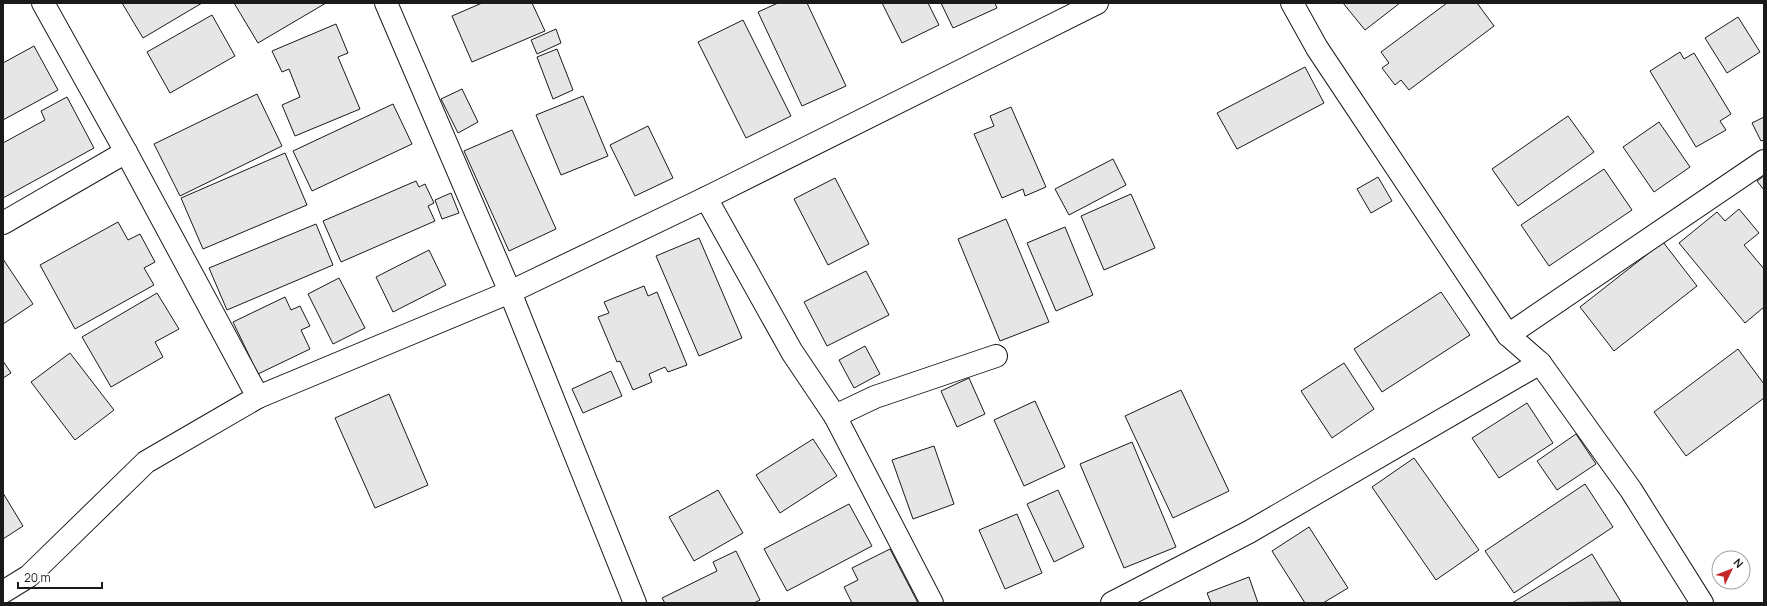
<svg xmlns="http://www.w3.org/2000/svg" width="1767" height="606" font-family="Manrope,sans-serif">
	<style>
		.building { fill: #e6e6e6; stroke: #1a1a1a }
		.lines { fill: none; stroke-linecap: round; stroke-linejoin: round }
		.minor-casing { stroke: #1a1a1a; stroke-width: 24 }
		.minor { stroke: #fff; stroke-width: 22 }
	</style>
	<rect width="100%" height="100%" fill="#fff"/>
	<g class="building">
		<path d="M122,3H202L143,38Z"/>
		<path d="M234,3H326L258,43Z"/>
		<path d="M482,3H532L545,31L472,62L452,16Z"/>
		<path d="M778,3H807L846,86L802,106L758,12Z"/>
		<path d="M882,3H928L939,25L902,43Z"/>
		<path d="M941,3H995L997,8L953,28Z"/>
		<path d="M1343,3H1400L1365,30Z"/>
		<path d="M1447,3H1477L1494,26L1409,90L1401,80L1395,85L1382,68L1389,63L1381,52Z"/>
		<path d="M212,15L235,56L170,93L147,52Z"/>
		<path d="M1738,17L1760,52L1727,73L1705,38Z"/>
		<path d="M743,20L791,116L746,138L698,42Z"/>
		<path d="M336,24L348,53L338,57L360,109L295,136L282,105L300,97L289,69L282,72L272,51Z"/>
		<path d="M556,29L561,43L537,54L531,40Z"/>
		<path d="M34,46L58,90L3,120V63Z"/>
		<path d="M557,49L573,90L553,99L537,57Z"/>
		<path d="M1680,52L1684,59L1694,53L1731,114L1720,121L1726,130L1696,147L1650,71Z"/>
		<path d="M1305,67L1324,103L1237,149L1217,113Z"/>
		<path d="M462,89L478,122L458,133L441,99Z"/>
		<path d="M257,94L282,146L180,196L154,144Z"/>
		<path d="M583,96L608,156L561,175L536,115Z"/>
		<path d="M67,97L94,148L3,198V143L45,120L41,111Z"/>
		<path d="M393,104L412,144L312,191L293,151Z"/>
		<path d="M1011,107L1046,187L1025,196L1023,189L1002,198L974,134L994,126L990,116Z"/>
		<path d="M1568,116L1594,152L1518,206L1492,169Z"/>
		<path d="M1764,117V140L1761,141L1752,123Z"/>
		<path d="M1659,122L1690,167L1654,192L1623,147Z"/>
		<path d="M648,126L673,178L635,196L610,145Z"/>
		<path d="M512,130L556,229L509,251L464,151Z"/>
		<path d="M285,153L307,205L203,249L181,198Z"/>
		<path d="M1113,159L1126,185L1069,215L1055,189Z"/>
		<path d="M1604,169L1632,210L1549,266L1521,225Z"/>
		<path d="M1764,176V190L1757,181Z"/>
		<path d="M1378,177L1392,201L1371,213L1357,189Z"/>
		<path d="M835,178L869,244L828,265L794,199Z"/>
		<path d="M416,181L419,187L425,184L434,203L428,206L435,221L341,262L323,221Z"/>
		<path d="M451,193L459,213L442,219L435,200Z"/>
		<path d="M1131,194L1155,248L1104,270L1081,216Z"/>
		<path d="M1739,209L1759,233L1744,245L1764,269V307L1745,323L1679,243L1717,212L1725,221Z"/>
		<path d="M1006,219L1049,322L1000,341L958,239Z"/>
		<path d="M118,222L128,240L140,234L155,262L144,268L154,285L75,329L40,265Z"/>
		<path d="M316,224L333,265L227,310L209,268Z"/>
		<path d="M1065,227L1093,295L1056,311L1027,243Z"/>
		<path d="M699,238L742,338L699,356L656,256Z"/>
		<path d="M1663,242L1697,286L1614,351L1580,307Z"/>
		<path d="M429,250L446,285L393,312L376,277Z"/>
		<path d="M3,259L33,304L3,324Z"/>
		<path d="M866,271L889,315L827,346L804,302Z"/>
		<path d="M339,278L365,328L333,344L308,294Z"/>
		<path d="M644,286L648,296L657,292L687,365L668,372L665,367L649,374L652,382L633,390L620,361L617,362L598,317L609,313L604,302Z"/>
		<path d="M1441,292L1470,335L1382,392L1354,349Z"/>
		<path d="M157,293L179,329L155,342L163,357L111,387L82,337Z"/>
		<path d="M285,297L291,310L300,306L310,326L301,330L310,349L258,374L233,322Z"/>
		<path d="M865,346L880,374L854,388L839,360Z"/>
		<path d="M1738,349L1764,384V398L1686,456L1654,412Z"/>
		<path d="M70,353L114,410L75,440L31,382Z"/>
		<path d="M3,361L11,373L3,378Z"/>
		<path d="M1344,363L1374,409L1332,438L1301,391Z"/>
		<path d="M611,371L622,396L583,413L572,389Z"/>
		<path d="M969,378L985,414L957,427L941,391Z"/>
		<path d="M1181,390L1229,491L1173,518L1125,416Z"/>
		<path d="M389,394L428,485L375,508L335,418Z"/>
		<path d="M1035,401L1065,467L1024,486L994,420Z"/>
		<path d="M1527,403L1553,443L1499,478L1472,438Z"/>
		<path d="M1576,434L1596,464L1557,490L1537,461Z"/>
		<path d="M813,439L837,476L780,513L756,475Z"/>
		<path d="M1132,442L1176,547L1124,568L1080,464Z"/>
		<path d="M934,446L954,504L913,519L892,460Z"/>
		<path d="M1414,458L1479,550L1436,580L1372,487Z"/>
		<path d="M1585,484L1613,527L1514,593L1485,551Z"/>
		<path d="M718,490L743,533L694,561L669,517Z"/>
		<path d="M1058,490L1084,547L1054,562L1027,504Z"/>
		<path d="M3,493L23,526L3,539Z"/>
		<path d="M849,504L872,546L787,591L764,549Z"/>
		<path d="M1017,514L1042,573L1005,589L979,530Z"/>
		<path d="M1309,527L1348,588L1323,603H1305L1272,551Z"/>
		<path d="M890,549L918,603H852L844,587L858,580L852,568Z"/>
		<path d="M736,551L760,600L754,603H665L662,598L717,571L713,562Z"/>
		<path d="M1592,554L1621,602L1512,603Z"/>
		<path d="M1249,577L1258,603H1211L1207,593Z"/>
	</g>
	<g class="lines">
		<defs>
			<g id="minor">
				<path d="M43,3L126,152L258,397"/>
				<path d="M386,3L510,292L635,603"/>
				<path d="M1292,3L1317,48L1508,335L1540,363L1631,490L1702,603"/>
				<path d="M706,198L792,352L835,416L932,603"/>
				<path d="M3,223L126,152"/>
				<path d="M1508,335L1764,161"/>
				<path d="M835,416L875,397L996,356"/>
				<path d="M3,592L29,576L146,462L258,397L510,292L706,198L1097,3"/>
				<path d="M1112,603L1249,532L1540,363"/>
			</g>
		</defs>
		<use href="#minor" class="minor-casing"/>
		<use href="#minor" class="minor"/>
	</g>
	<rect width="1767" height="606" fill="none" stroke="#1a1a1a" stroke-width="8"/>
	<g transform="translate(1731 570) rotate(47)"><circle r="19" fill="#ffffff" stroke="#a3a3a3"/>
	<path d="M0-3L7 15L0 10L-7 15Z" fill="#c62828"/>
	<text y="-6" font-size="11" font-weight="bold" text-anchor="middle" fill="#1a1a1a">N</text>
	</g>
	<path d="M18 582v6h84v-6" fill="none" stroke="#1a1a1a" stroke-width="2"/>
	<text x="24" y="582" font-size="12" fill="#1a1a1a" stroke="#ffffff" stroke-width="3" paint-order="stroke">20 m</text>
</svg>
